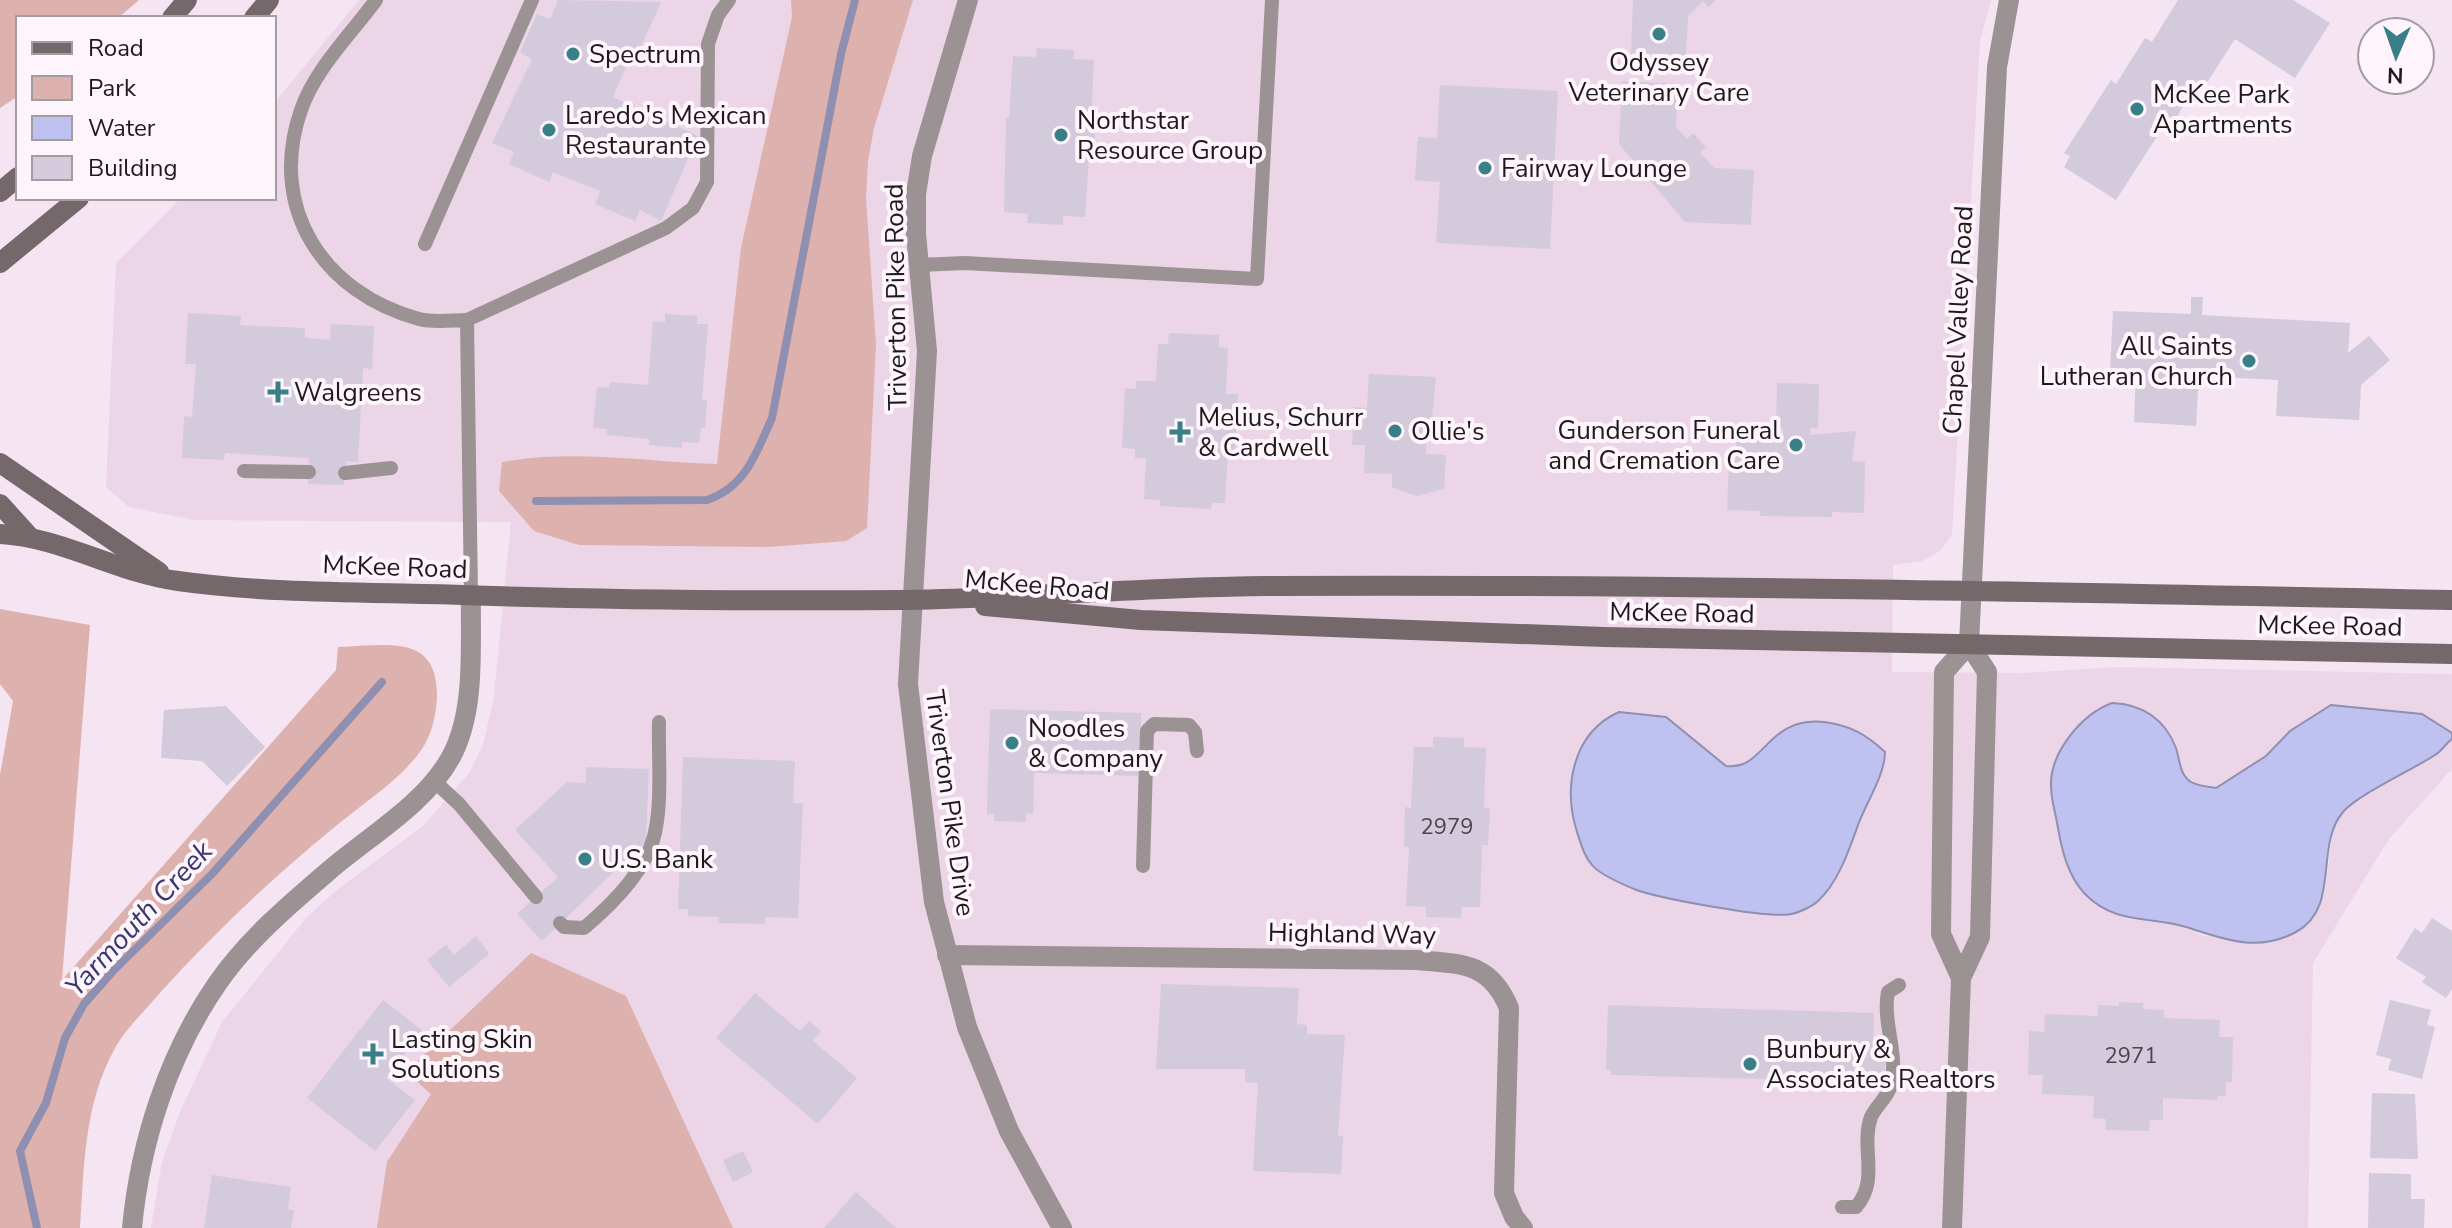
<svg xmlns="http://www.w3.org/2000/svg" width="2452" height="1228" font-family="'Nunito Sans',sans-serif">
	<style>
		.built { fill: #ecd5e7 }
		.green { fill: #dcb1ae }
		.water { fill: #bfc2f0; stroke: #8f8fb1; stroke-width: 2 }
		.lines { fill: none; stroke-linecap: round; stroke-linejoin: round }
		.stream { stroke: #8f8fb1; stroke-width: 8 }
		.building { fill: #d3cadc }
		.service { stroke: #9b9294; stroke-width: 14 }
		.minor { stroke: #9b9294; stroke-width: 20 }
		.secondary { stroke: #74686b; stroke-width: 20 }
		.poi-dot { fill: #387f88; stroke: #fef4fc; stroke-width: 3 }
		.labels { text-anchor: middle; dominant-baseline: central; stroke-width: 8; stroke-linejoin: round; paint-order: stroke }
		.number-label { font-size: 22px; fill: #4b454d }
		.poi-label { font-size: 26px; fill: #1e191d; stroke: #fef4fc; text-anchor: start }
		.street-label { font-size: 26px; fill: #1e191d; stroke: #fef4fc }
		.water-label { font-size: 28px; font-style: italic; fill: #38366e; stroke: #fef4fc }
	</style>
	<rect width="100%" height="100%" fill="#f5e4f2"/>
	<path class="built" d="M359,0H1991L1980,41L1952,535L1940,551L1922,561L1893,565L1892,672L2024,673L2115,667L2452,674V733L2422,714L2331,705L2290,731L2266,756L2216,789L2190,782L2180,769L2176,749L2112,703L2096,709L2073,732L2050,785L2061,846L2072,877L2086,896L2128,919L2176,925L2205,936L2300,931L2317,910L2325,892L2333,830L2343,811L2400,773L2434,756L2452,739V769L2389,839L2313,963L2308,1228H151L162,1162L180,1112L222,1022L306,918L338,889L423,826L469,773L483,745L494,696L511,522L194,520L129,507L106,487L116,263L181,198H274V103Z"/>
	<g class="green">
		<path d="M0,0H139L118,18H18V96L0,108Z"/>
		<path d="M791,0H913L874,128L868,161L866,198L876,344L867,528L846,541L769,547L579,545L534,531L499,491L502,462C575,449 644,462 717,464L741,248L792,17Z"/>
		<path d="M0,609L90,625L62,980L336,670L338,647C386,646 438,632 437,697C436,715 432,734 422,749C400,781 360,805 331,830C270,880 212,935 159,994C144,1012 125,1029 114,1050C84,1105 84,1167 80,1228H0V775L13,701L0,684Z"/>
		<path d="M531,953L626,996L733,1228H377L387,1162L431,1094L406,1072Z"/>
	</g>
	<g class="water">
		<path d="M2112,703C2142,704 2165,719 2176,748C2180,760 2179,774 2191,782C2198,786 2209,787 2216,788L2266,756L2290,731L2331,705L2422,714L2452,733V739C2446,743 2442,751 2435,755C2414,769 2357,795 2343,812C2314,846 2341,908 2296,932C2257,953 2224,939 2186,927C2151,916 2115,925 2085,894C2068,876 2062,851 2058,828C2056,815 2051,800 2051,786C2050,752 2082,714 2112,703Z"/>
		<path d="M1619,712L1666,717L1726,766C1765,771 1766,716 1824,722C1849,725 1866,734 1885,752C1885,775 1866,803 1858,825C1849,850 1838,883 1818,901C1813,906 1798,913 1791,914C1769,919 1657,898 1634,889C1622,884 1600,875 1592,865C1584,856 1581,844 1577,832C1563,788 1572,733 1619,712Z"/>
	</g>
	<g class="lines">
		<g class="stream">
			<path d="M536,501L707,500C746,487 756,453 772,418L841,54L855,0"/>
			<path d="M37,1228L20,1151L46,1103L65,1038L84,1004L113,971L212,874L382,682"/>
		</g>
	</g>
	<g class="building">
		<path d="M558,0L661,2L632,67L627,65L613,97L698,136L661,221L640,210L635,221L595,204L600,191L553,172L549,182L509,164L514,152L492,143L532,59L520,52L537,14L550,19Z"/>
		<path d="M1633,0H1716L1708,7L1703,1L1688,16L1686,55L1631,53Z"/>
		<path d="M2178,0H2293L2330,23L2295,78L2235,39L2203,89L2197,85L2167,132L2162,129L2116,200L2064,167L2070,156L2064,153L2111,80L2116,84L2145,38L2152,42Z"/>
		<path d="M1037,48L1074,50L1073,59L1094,60L1091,123H1096L1095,132L1094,156H1089L1085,217L1063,216V225L1027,223L1028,214L1004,212L1006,118H1009L1013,56L1036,57Z"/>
		<path d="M1622,81L1678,84L1676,127L1687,139L1693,133L1706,147L1700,153L1714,168L1754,170L1751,225L1685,222L1619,144Z"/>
		<path d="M1440,85L1558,91L1550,249L1436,243L1440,182L1415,180L1418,137L1437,138Z"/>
		<path d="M2191,297H2203L2202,315L2350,323L2348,353L2369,336L2390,360L2361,385L2359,420L2276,416L2278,380L2199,376L2196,426L2134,422L2136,372L2110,371L2113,311L2191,314Z"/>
		<path d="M188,313L241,316L240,325L305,328V338L330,340L331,324L374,326L372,369L363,368L358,462L346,461L344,485L308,484L309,458L225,453L224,460L182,458L184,416L192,417L196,364H185Z"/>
		<path d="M665,314L697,316V324H708L702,399L707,400L705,428H701L699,443L682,442V448L649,445V439L607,435V429L593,428L597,387L609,388L610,382L648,385L653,321L665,322Z"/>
		<path d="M1169,333L1219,335V347L1228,348L1226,394H1238L1235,452L1228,451L1225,503H1212L1211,509L1160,506V500L1144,499L1146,458H1135V449L1122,448L1125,388L1136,389V381H1156L1158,344H1168Z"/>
		<path d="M1369,374L1436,377L1432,418L1438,419L1437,436L1427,435L1426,454L1446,455L1444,489L1416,496L1392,487V474L1364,473L1365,445H1352L1354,407L1367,408Z"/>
		<path d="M1777,383L1819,384L1818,428H1810V435L1856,431L1852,461L1865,462L1864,513L1832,512V517L1760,516L1761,511L1727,510L1729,459L1736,460V430L1783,435V428L1776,427Z"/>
		<path d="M226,706L265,747L227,786L202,761L161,758L164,710Z"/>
		<path d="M990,709L1141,713L1140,776L1034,773L1033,814L1026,813V822L994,821V814H987Z"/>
		<path d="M1433,737L1464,738V747L1486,748L1484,808L1490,809L1488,845H1482L1480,907H1462L1461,918L1426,917V907L1406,906L1409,847H1404L1405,807L1411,808L1414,747H1433Z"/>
		<path d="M683,757L795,761L793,803H803L798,918L765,917V924L719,923V917L688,916V909H678Z"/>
		<path d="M586,767L649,769L646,841L542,941L517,914L558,877L515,830L567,782L586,783Z"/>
		<path d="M2432,918L2452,931V989L2446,998L2422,982L2426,977L2396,958L2415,928L2422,933Z"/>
		<path d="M476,936L489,954L449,987L427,960L446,945L454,955Z"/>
		<path d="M1161,984L1299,988L1297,1024L1307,1025V1034L1345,1035L1338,1136H1343L1341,1174L1253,1171L1258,1083L1245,1082V1069H1156Z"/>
		<path d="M755,993L800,1031L809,1021L821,1031L813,1041L857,1078L818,1124L716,1038Z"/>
		<path d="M383,1000L423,1031L386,1078L415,1100L375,1151L307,1098Z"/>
		<path d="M2390,1000L2431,1010L2427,1025L2435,1027L2422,1079L2388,1070L2391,1059L2376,1055Z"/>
		<path d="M2119,1002L2143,1003V1009L2164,1010V1018L2220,1020L2219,1037H2233L2232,1082H2226V1096H2217V1100L2163,1098V1120H2150L2149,1131L2105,1130L2106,1119L2093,1118L2094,1096L2042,1094L2043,1075H2028L2029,1031L2044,1032L2045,1014L2097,1016L2098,1005L2119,1006Z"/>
		<path d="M1608,1005L1874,1013L1873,1046H1886L1885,1075H1872V1082L1611,1075V1070H1606Z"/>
		<path d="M2372,1093L2415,1094L2418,1159L2370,1158Z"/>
		<path d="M743,1151L753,1172L733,1182L723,1160Z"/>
		<path d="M2369,1173L2411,1174V1199H2425L2424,1228H2368Z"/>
		<path d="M212,1175L291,1187L288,1209L294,1210L291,1228H204Z"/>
		<path d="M856,1192L896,1228H824Z"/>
	</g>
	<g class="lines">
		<g class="service">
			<path d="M376,0C351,34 315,69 301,110C267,208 323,293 419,319C434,323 452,320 467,320L471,596"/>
			<path d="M425,244L532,0"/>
			<path d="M919,265L965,263L1257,279L1272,0"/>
			<path d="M467,320L666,228L693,208L707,182L708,44L718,15L729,0"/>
			<path d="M244,471L309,472"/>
			<path d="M345,473L391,468"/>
			<path d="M433,780L459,804L536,897"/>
			<path d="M1143,866L1147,731L1154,724L1189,725L1195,732L1197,751"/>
			<path d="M560,923L564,927L584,928C610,906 643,874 653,840C663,808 658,756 659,722"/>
			<path d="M1842,1207H1856C1880,1180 1860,1147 1871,1117C1876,1106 1888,1097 1891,1085C1899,1053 1882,1023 1888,992L1899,985"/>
		</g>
		<g class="minor">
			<path d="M968,0L922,156L916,194V234L927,351L908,684L934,902L967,1027L1009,1131L1062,1228"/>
			<path d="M947,955L1417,960C1461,964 1490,962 1509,1008L1504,1193L1514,1217L1523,1228"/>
			<path d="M1961,978L1941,934L1944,672L1969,644"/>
			<path d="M132,1228C140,1143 168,1055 217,984C247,940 291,903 332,868C371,835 426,803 451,757C476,711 470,647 471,596"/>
			<path d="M1952,1228L1961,978L1980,937L1987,672L1969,644L1997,67L2009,0"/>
		</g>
		<g class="secondary">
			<path d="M172,18L187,0"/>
			<path d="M254,18L269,0"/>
			<path d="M0,192L18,177"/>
			<path d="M0,263L79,198"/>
			<path d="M0,463L159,572"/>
			<path d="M0,504L28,535"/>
			<path d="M0,534C61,537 117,573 178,581C271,594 368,592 462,595C610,600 759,601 907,600C1027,598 1146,587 1265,586C1661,584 2056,592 2452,600"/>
			<path d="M985,606L1141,620L1604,637L2452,654"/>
		</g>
	</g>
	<g class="poi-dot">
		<circle cx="1659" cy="34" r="8"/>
		<circle cx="573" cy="54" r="8"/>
		<circle cx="2137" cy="109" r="8"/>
		<circle cx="549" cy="130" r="8"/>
		<circle cx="1061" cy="135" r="8"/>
		<circle cx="1485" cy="168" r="8"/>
		<circle cx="2249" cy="361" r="8"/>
		<path d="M274 380h8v8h8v8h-8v8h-8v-8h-8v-8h8z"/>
		<circle cx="1395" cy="431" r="8"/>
		<path d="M1176 420h8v8h8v8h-8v8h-8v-8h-8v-8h8z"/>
		<circle cx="1796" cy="445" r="8"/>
		<circle cx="1012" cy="743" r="8"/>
		<circle cx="585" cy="859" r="8"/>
		<path d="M369 1042h8v8h8v8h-8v8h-8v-8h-8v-8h8z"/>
		<circle cx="1750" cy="1064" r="8"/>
	</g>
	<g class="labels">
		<g class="number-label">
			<text x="1447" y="827">2979</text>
			<text x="2131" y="1056">2971</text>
		</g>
		<g class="poi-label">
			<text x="589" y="54">Spectrum</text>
			<text x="1659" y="62" text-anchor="middle">Odyssey<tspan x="1659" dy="30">Veterinary Care</tspan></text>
			<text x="2153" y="94">McKee Park<tspan x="2153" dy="30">Apartments</tspan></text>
			<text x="565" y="115">Laredo's Mexican<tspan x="565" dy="30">Restaurante</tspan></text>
			<text x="1077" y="120">Northstar<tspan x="1077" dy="30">Resource Group</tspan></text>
			<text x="1501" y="168">Fairway Lounge</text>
			<text x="2233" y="346" text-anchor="end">All Saints<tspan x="2233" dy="30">Lutheran Church</tspan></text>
			<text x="294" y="392">Walgreens</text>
			<text x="1198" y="417">Melius, Schurr<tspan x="1198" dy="30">&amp; Cardwell</tspan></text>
			<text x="1780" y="430" text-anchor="end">Gunderson Funeral<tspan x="1780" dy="30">and Cremation Care</tspan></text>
			<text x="1411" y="431">Ollie's</text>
			<text x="1028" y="728">Noodles<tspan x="1028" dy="30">&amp; Company</tspan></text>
			<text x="601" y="859">U.S. Bank</text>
			<text x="391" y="1039">Lasting Skin<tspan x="391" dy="30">Solutions</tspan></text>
			<text x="1766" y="1049">Bunbury &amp;<tspan x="1766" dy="30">Associates Realtors</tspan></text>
		</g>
		<g class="street-label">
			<text transform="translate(896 297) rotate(-91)">Triverton Pike Road</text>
			<text transform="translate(1958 320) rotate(-87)">Chapel Valley Road</text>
			<text transform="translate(395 567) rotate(2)">McKee Road</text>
			<text transform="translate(1037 585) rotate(5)">McKee Road</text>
			<text transform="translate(1682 613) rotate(1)">McKee Road</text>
			<text transform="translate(2330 626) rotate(1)">McKee Road</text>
			<text transform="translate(950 803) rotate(82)">Triverton Pike Drive</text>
			<text transform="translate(1352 934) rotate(1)">Highland Way</text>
		</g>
		<g class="water-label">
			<text transform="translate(139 919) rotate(-47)">Yarmouth Creek</text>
		</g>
	</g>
	<rect x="16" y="16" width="260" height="184" fill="#fef4fc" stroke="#a49ca3" stroke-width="2"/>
	<rect x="32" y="42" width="40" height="12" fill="#74686b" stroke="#a49ca3" stroke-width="2"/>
	<text x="88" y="56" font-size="24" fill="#1e191d">Road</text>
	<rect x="32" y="76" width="40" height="24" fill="#dcb1ae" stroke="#a49ca3" stroke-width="2"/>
	<text x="88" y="96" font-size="24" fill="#1e191d">Park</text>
	<rect x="32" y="116" width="40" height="24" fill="#bfc2f0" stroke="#a49ca3" stroke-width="2"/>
	<text x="88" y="136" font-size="24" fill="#1e191d">Water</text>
	<rect x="32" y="156" width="40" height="24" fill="#d3cadc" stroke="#a49ca3" stroke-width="2"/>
	<text x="88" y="176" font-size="24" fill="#1e191d">Building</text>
	<g transform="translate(2396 56) rotate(182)"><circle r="38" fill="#fef4fc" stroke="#a49ca3" stroke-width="2"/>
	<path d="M0-6L14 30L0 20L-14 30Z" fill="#387f88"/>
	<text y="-12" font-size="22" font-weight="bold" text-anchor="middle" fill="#1e191d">N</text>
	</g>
</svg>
